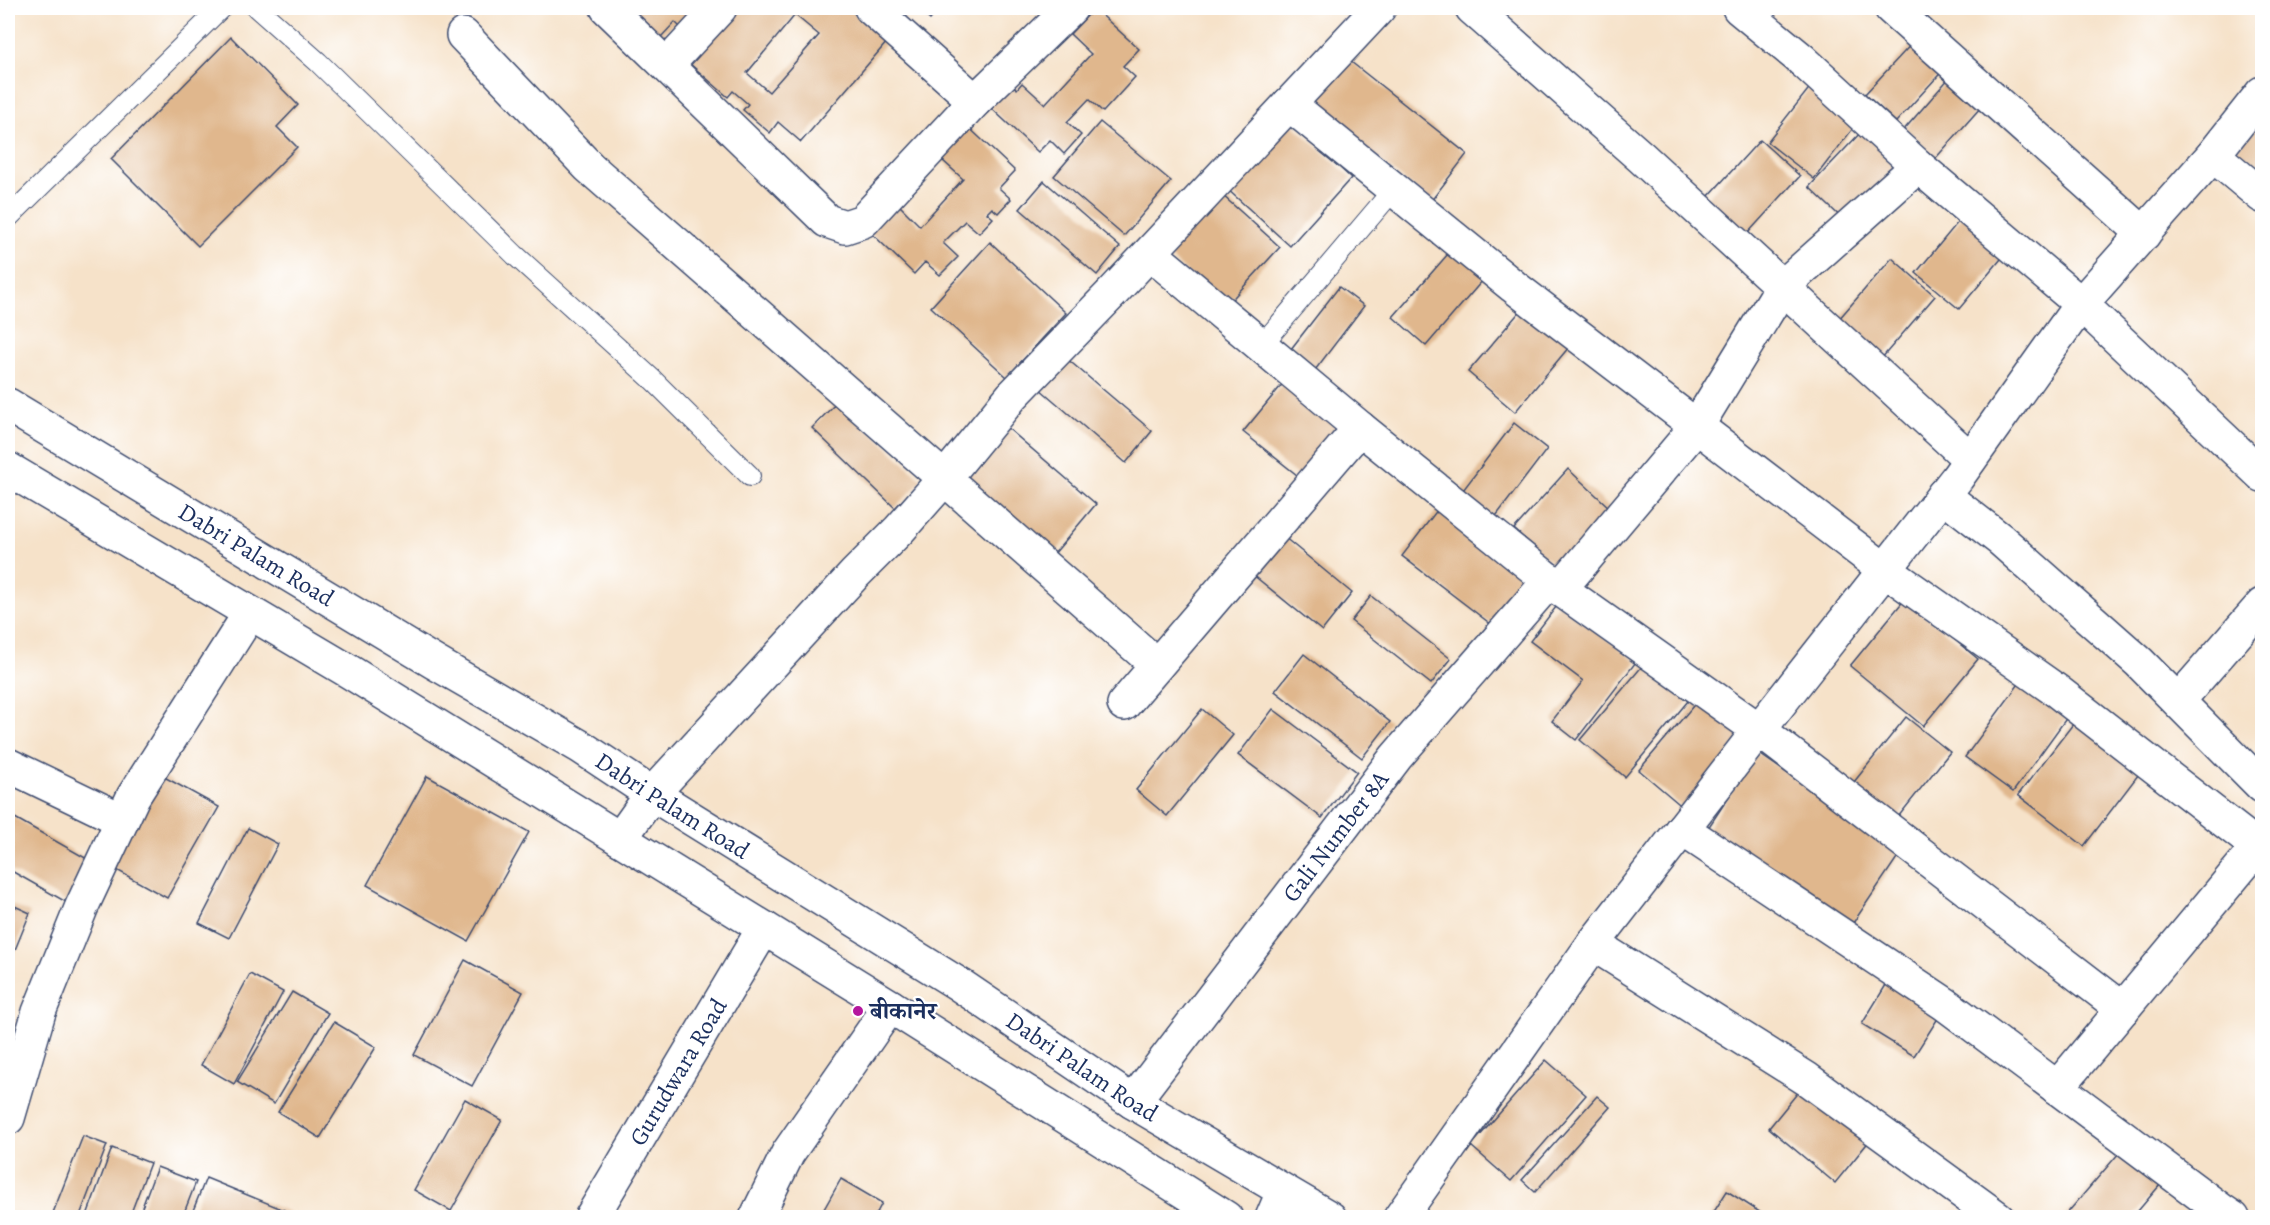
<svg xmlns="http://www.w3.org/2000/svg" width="2270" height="1225" font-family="Alegreya,'Noto Serif Devanagari',serif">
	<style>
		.building { fill: #e0b78d; fill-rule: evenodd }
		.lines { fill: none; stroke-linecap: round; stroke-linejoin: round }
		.service-casing { stroke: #3c4a6e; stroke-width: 22 }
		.minor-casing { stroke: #3c4a6e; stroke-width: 36 }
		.primary-casing { stroke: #3c4a6e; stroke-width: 36 }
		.service { stroke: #fff; stroke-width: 20 }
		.minor { stroke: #fff; stroke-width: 33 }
		.primary { stroke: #fff; stroke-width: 33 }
		.poi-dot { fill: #b5179e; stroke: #fff; stroke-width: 2 }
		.labels { text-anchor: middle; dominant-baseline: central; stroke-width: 4.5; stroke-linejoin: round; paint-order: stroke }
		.street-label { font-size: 24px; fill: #1b2f5e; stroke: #fff }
		.poi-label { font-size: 24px; font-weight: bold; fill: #1b2f5e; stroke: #fff; text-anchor: start }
	</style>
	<rect width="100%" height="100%" fill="#fff"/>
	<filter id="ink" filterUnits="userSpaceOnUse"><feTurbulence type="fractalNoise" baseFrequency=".0167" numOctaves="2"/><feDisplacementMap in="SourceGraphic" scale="12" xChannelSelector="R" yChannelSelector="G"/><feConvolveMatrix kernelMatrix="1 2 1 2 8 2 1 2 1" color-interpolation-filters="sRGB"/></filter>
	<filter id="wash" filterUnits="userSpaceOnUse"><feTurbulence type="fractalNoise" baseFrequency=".008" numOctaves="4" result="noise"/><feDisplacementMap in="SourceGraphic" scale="24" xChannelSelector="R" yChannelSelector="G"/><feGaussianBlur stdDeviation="1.35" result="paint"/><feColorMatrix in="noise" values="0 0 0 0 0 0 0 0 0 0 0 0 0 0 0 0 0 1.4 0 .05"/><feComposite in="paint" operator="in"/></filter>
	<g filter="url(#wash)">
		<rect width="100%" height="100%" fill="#f6e2c9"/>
		<g id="blocks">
			<g class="building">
				<path d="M631,8H709L686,33L675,22L661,37Z"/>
				<path d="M737,8H848L887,42L801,142L778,122L770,133L743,110L748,104L733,91L728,97L689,63ZM795,15L819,35L769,92L747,73Z"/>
				<path d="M900,8H912L907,14Z"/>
				<path d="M916,8H940L930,20Z"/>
				<path d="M1080,8H1094L1139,49L1123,66L1135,77L1103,112L1089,99L1067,122L1081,135L1064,154L1050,140L1038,152L988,105L1009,82L1017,89L1022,83L1045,104L1091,54L1070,34L1088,15Z"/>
				<path d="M231,37L298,105L277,127L297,147L198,246L111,159Z"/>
				<path d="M1917,38L1947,66L1896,122L1865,94Z"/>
				<path d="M1341,54L1467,154L1431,201L1304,101Z"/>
				<path d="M1957,69L1989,98L1934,160L1902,132Z"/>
				<path d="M1811,86L1858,122L1814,179L1767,142Z"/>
				<path d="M2262,118V180L2232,156Z"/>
				<path d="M1288,120L1351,178L1290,246L1226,188Z"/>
				<path d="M962,121L1015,171L999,188L1011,199L998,213L992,208L987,213L993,218L979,233L965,221L943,243L958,257L940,275L925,262L914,274L864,226L899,205L920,226L963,179L941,159Z"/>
				<path d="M1100,122L1171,181L1124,236L1054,176Z"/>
				<path d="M1863,130L1902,168L1848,224L1809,187Z"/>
				<path d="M1760,140L1800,176L1747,234L1707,198Z"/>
				<path d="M1044,181L1120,247L1097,275L1020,209Z"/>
				<path d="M1221,194L1280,247L1225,307L1167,254Z"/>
				<path d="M1963,216L2006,253L1959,309L1916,273Z"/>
				<path d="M990,242L1066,313L1007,377L931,307Z"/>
				<path d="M1455,246L1488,274L1426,346L1393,317Z"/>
				<path d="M1892,258L1935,296L1881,359L1838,320Z"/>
				<path d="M1339,287L1364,306L1309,378L1284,358Z"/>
				<path d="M1528,302L1574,341L1515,412L1468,372Z"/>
				<path d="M1066,358L1152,431L1126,463L1040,389Z"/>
				<path d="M1285,381L1343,428L1302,479L1243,432Z"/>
				<path d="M838,401L922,480L895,508L812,428Z"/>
				<path d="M1514,423L1547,449L1490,524L1457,498Z"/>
				<path d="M1003,424L1096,504L1049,560L956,480Z"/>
				<path d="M1568,469L1611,509L1559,569L1514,529Z"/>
				<path d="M1438,509L1532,581L1496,628L1402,556Z"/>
				<path d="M1278,532L1352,593L1322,631L1247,570Z"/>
				<path d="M1371,596L1451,659L1431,684L1351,621Z"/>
				<path d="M1905,599L1978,659L1923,726L1850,666Z"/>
				<path d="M1559,603L1636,662L1576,740L1552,721L1583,681L1530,641Z"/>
				<path d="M1304,654L1390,722L1362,758L1275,691Z"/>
				<path d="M1644,664L1688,701L1625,777L1580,740Z"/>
				<path d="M2021,681L2068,716L2013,792L1965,757Z"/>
				<path d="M1699,699L1744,738L1685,809L1639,770Z"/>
				<path d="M1202,709L1233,735L1167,816L1136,790Z"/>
				<path d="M1273,709L1357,772L1322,818L1238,755Z"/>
				<path d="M2080,715L2145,766L2084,846L2018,795Z"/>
				<path d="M1906,717L1950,752L1894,822L1850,787Z"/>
				<path d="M1758,753L1901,852L1847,932L1704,834Z"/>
				<path d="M157,773L219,807L167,898L106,864Z"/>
				<path d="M427,776L529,832L468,941L367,885Z"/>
				<path d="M8,814L89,860L66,902L8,869Z"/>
				<path d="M248,828L278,844L229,938L199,923Z"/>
				<path d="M8,903L30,913L8,967Z"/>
				<path d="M465,960L523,992L472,1086L414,1055Z"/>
				<path d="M250,974L283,992L234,1084L201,1065Z"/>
				<path d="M1889,980L1942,1012L1914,1056L1862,1024Z"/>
				<path d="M292,992L328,1013L274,1104L237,1082Z"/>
				<path d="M334,1022L376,1047L320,1138L278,1112Z"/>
				<path d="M1546,1060L1586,1095L1511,1181L1471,1146Z"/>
				<path d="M1804,1085L1870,1140L1835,1183L1769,1128Z"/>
				<path d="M1597,1096L1610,1107L1535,1192L1522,1180Z"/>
				<path d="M465,1099L502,1120L451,1211L414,1190Z"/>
				<path d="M83,1136L107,1145L79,1218H51Z"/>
				<path d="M2126,1145L2165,1179L2132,1218H2063Z"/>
				<path d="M112,1148L150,1163L129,1218H86Z"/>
				<path d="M157,1167L196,1182L182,1218H138Z"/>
				<path d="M206,1178L289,1212L287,1218H190Z"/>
				<path d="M841,1179L882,1203L874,1218H819Z"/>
				<path d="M1727,1191L1769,1218H1710Z"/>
			</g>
		</g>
	</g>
	<g filter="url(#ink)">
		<use href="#blocks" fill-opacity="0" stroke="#3c4a6e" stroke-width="1.5"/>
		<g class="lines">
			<defs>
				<g id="service">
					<path d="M257,8L318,62L515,255L653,380L750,476"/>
					<path d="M8,218L221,8"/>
					<path d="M1261,346L1394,189"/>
				</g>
				<g id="minor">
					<path d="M607,8L827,221L845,227L863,221L975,101L1071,8"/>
					<path d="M871,8L975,101"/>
					<path d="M1472,8L1641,157L1970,459"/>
					<path d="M1739,8L1801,59L1918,166L2081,304L2262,475"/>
					<path d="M1891,8L2144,234"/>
					<path d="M463,35L589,167L1157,665"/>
					<path d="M667,65L720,8"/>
					<path d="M1289,104L1513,286L1885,570L2057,691L2258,847"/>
					<path d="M2213,155L2262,196"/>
					<path d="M1360,428L1560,589L1759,730L1593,944L1400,1218"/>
					<path d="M1943,495L2001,540L2139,662L2262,786"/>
					<path d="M1560,589L1697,426L1782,287L1918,166"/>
					<path d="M2178,701L2262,605"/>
					<path d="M1124,704L1360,428L1150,253"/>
					<path d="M8,765L122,820"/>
					<path d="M1682,829L1945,1004L2221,1210L2233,1218"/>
					<path d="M620,839L652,794L855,574L899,530L945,478L1012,396L1113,292L1379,8"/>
					<path d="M1593,944L1807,1079L1998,1218"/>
					<path d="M2123,1009L1759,730L1957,478L2081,304L2213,155L2262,93"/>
					<path d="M2057,1088L2262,842"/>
					<path id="s1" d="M1133,1102L1396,757L1550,580"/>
					<path d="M8,1118L39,1012L82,906L133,797L250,613"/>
					<path id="s2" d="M591,1218L764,928"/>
					<path d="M756,1218L788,1153L890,1006"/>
					<path d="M1272,1218L1283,1192"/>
				</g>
				<g id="primary">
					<path id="s3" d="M8,405L434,662L581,747L652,794L960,985L1133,1102L1330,1218"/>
					<path d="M8,469L350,672L890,1006L1226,1218"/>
				</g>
			</defs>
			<use href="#service" class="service-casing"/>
			<use href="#minor" class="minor-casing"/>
			<use href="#primary" class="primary-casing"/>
			<use href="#service" class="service"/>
			<use href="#minor" class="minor"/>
			<use href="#primary" class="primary"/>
		</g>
	</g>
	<circle class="poi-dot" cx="858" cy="1011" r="6"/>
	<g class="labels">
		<g class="street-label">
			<text stroke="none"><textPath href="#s3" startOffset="290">Dabri Palam Road</textPath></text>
			<text stroke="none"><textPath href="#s3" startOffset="776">Dabri Palam Road</textPath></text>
			<text stroke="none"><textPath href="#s1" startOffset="334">Gali Number 8A</textPath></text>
			<text stroke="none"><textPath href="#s3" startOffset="1262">Dabri Palam Road</textPath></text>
			<text stroke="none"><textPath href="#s2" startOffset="170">Gurudwara Road</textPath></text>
		</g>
		<g class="poi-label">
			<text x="870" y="1011">बीकानेर</text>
		</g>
	</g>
	<rect width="2270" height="1225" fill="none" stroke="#fff" stroke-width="30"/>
</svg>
